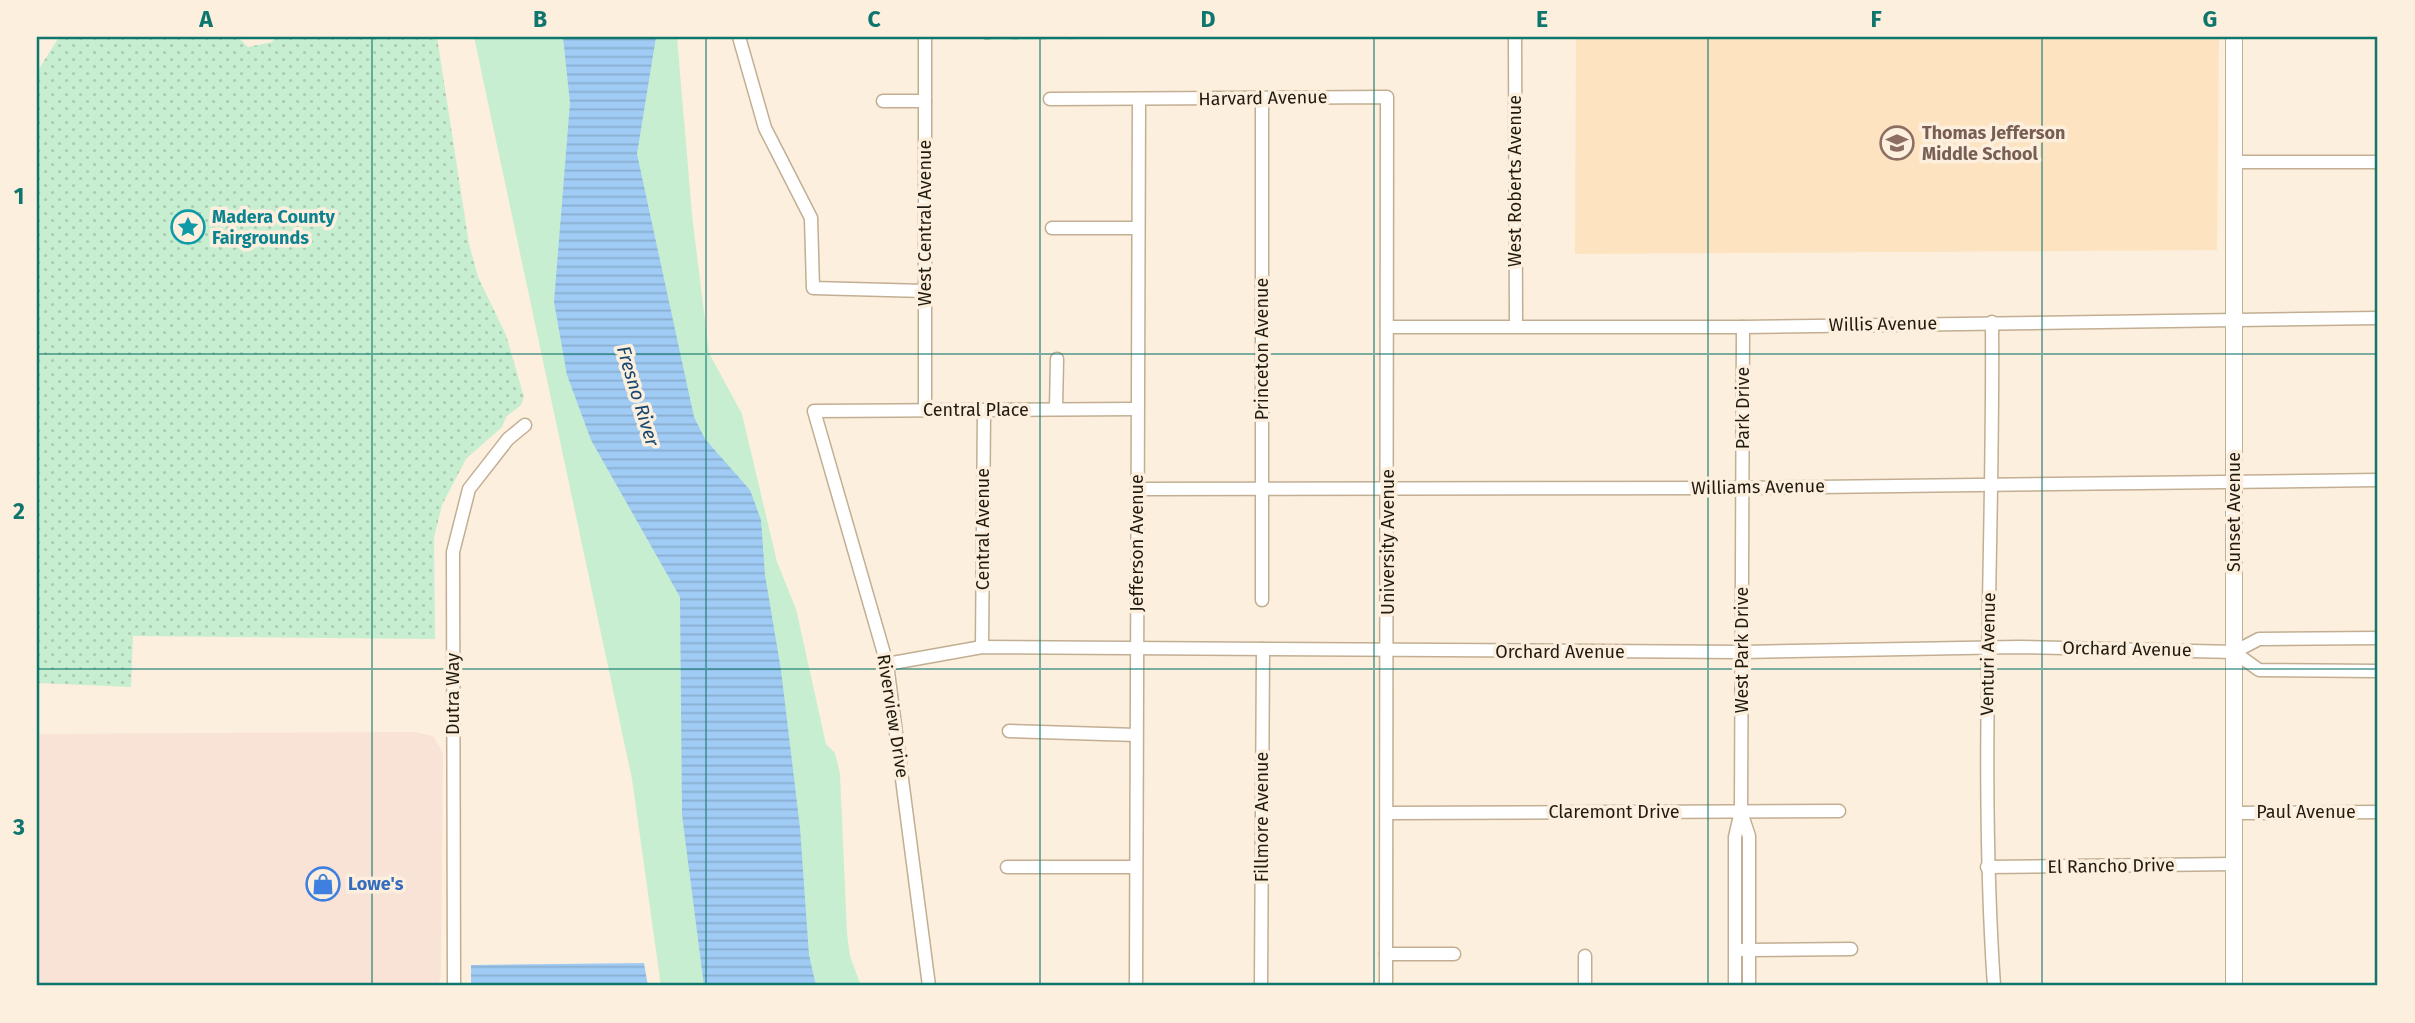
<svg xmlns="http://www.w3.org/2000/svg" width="2415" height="1023" font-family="'Fira Sans',sans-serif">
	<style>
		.commercial { fill: #f9e2d6 }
		.built { fill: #fde3c0 }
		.green { fill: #c7eed1 }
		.cemetery { fill: url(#cemetery-stones) }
		.park { fill: url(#park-dots) }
		.water { fill: url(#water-rules) }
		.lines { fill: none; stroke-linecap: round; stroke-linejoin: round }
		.minor-casing { stroke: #c2ae92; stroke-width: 15 }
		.secondary-casing { stroke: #c2ae92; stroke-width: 18 }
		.minor { stroke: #fff; stroke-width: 12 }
		.secondary { stroke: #fff; stroke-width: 16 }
		.grid { fill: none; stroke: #0f766e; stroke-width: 2; stroke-opacity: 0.55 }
		.labels { text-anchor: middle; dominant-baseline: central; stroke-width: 7; stroke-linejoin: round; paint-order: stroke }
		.street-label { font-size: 18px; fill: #211a0f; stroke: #fcefde }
		.education-label { font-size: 18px; font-weight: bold; fill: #785e54; stroke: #fcefde; text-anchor: start }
		.culture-label { font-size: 18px; font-weight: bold; fill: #0d838f; stroke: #fcefde; text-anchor: start }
		.shop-label { font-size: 18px; font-weight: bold; fill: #366cbe; stroke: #fcefde; text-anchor: start }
		.water-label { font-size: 19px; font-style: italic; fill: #17476e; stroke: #fcefde }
		.neatline { fill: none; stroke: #0f766e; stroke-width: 2.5 }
		.grid-label { font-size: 23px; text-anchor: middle; font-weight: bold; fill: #0f766e }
	</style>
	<defs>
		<pattern id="cemetery-stones" width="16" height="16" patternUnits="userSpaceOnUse" patternTransform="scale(1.75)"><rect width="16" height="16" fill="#c7eed1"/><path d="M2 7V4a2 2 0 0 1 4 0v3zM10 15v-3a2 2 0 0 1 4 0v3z" fill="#abccb2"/></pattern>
		<pattern id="park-dots" width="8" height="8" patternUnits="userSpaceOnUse" patternTransform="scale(1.75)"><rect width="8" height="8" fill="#c7eed1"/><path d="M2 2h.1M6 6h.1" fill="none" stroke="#abccb2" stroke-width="1.8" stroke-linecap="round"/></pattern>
		<pattern id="water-rules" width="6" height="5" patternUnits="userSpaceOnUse" patternTransform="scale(1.75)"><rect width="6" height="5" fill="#9fcbf4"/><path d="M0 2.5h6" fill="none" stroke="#89aed0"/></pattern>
	</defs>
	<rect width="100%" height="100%" fill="#fcefde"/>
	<path class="commercial" d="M415,732L433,736L443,753L441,976L438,986H37V734Z"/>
	<path class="built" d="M1576,37H2219L2217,250L1575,254Z"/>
	<path class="green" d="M474,37H677L692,215L709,353L742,414L777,562L796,609L826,744L835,753L840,774L847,934L850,956L861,986H661L632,779Z"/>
	<path class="cemetery" d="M984,37H1324L984,40Z"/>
	<path class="park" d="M59,37H238L248,47L272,42L276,37H437L469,244L478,277L506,335L524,397L521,405L506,417L502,427L466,459L442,505L434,538L435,639L133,636L131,687L37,683V72Z"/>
	<g class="water">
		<path d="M563,37H656L637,154L694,417L705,439L750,490L761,520L765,575L781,670L800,828L809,955L816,986H704L682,815L680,597L591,440L567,375L554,302L570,103Z"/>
		<path d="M644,963L648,986H471V965Z"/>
	</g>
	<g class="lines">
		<defs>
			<g id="minor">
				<path d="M739,37L765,128L811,218L813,288L925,291"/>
				<path d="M925,37V410"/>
				<path d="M1515,37L1516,325"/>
				<path d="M1050,99L1387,97L1386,986"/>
				<path d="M883,101H925"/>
				<path d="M2234,162H2378"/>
				<path d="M1052,228H1138"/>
				<path d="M1992,322C1994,543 1979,765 1994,986"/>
				<path d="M1387,327H1743L2378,318"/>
				<path d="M1056,409L1057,359"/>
				<path d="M1137,489L1742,488L2378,480"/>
				<path d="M1262,600V98"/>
				<path d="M982,647L984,410"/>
				<path d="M2234,652L2259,670L2378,671"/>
				<path d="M887,664L982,647L1742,652L2019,647L2234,652L2259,639L2378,638"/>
				<path d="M1009,731L1136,735"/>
				<path d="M1741,812L1749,836V986"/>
				<path d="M1389,813L1839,811"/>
				<path d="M2234,813L2378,812"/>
				<path d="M1007,867H1136"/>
				<path d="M1987,867L2234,864"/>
				<path d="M1742,950L1851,949"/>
				<path d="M1386,954H1454"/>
				<path d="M454,986L453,552L469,489L508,439L525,425"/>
				<path d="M929,986L887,664L814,411L1137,409"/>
				<path d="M1136,986L1139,99"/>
				<path d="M1261,986L1263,649"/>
				<path d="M1585,986V956"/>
				<path d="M1735,986V837L1741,811L1743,327"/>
			</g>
			<path id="secondary" d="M2234,986V37"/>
		</defs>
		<use href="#minor" class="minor-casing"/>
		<use href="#secondary" class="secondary-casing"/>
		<use href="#minor" class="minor"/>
		<use href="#secondary" class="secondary"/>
	</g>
	<path class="grid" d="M372,37V986M706,37V986M1040,37V986M1374,37V986M1708,37V986M2042,37V986M37,354H2378M37,669H2378"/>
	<defs>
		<symbol id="school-ring" viewBox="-11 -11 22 22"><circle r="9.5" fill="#fcefde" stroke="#8d6e63" stroke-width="1.5"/><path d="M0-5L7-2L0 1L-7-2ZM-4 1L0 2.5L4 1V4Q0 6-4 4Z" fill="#8d6e63"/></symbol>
		<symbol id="sight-ring" viewBox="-11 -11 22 22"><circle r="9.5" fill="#fcefde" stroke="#0f9aa8" stroke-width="1.5"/><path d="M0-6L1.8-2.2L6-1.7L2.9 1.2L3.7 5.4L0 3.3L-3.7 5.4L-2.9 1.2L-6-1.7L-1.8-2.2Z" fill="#0f9aa8"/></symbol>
		<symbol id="shop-ring" viewBox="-11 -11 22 22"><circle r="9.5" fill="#fcefde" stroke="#3f7fe0" stroke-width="1.5"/><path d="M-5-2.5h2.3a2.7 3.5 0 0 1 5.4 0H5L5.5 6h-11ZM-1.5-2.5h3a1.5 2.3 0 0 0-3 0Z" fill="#3f7fe0"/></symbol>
	</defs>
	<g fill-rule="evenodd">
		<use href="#school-ring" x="1878" y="124" width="38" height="38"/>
		<use href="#sight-ring" x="169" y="208" width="38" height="38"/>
		<use href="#shop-ring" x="304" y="865" width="38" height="38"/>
	</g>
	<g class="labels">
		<g class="street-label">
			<text transform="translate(1263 98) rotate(-1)">Harvard Avenue</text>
			<text transform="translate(1515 181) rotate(-90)">West Roberts Avenue</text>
			<text transform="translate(925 223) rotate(-90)">West Central Avenue</text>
			<text transform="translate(1883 324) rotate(-1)">Willis Avenue</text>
			<text transform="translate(1262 349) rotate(-90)">Princeton Avenue</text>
			<text transform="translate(1743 408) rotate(-90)">Park Drive</text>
			<text x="976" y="410">Central Place</text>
			<text transform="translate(1758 487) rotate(-1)">Williams Avenue</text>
			<text transform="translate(2234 512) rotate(-90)">Sunset Avenue</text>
			<text transform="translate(983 529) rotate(-90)">Central Avenue</text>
			<text transform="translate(1388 542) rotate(-90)">University Avenue</text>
			<text transform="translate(1137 543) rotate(-90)">Jefferson Avenue</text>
			<text transform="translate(2127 649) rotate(1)">Orchard Avenue</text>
			<text transform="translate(1742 650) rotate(-90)">West Park Drive</text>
			<text x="1560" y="652">Orchard Avenue</text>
			<text transform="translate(1988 654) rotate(-89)">Venturi Avenue</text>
			<text transform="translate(453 694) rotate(-90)">Dutra Way</text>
			<text transform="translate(893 716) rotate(81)">Riverview Drive</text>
			<text x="1614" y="812">Claremont Drive</text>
			<text x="2306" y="812">Paul Avenue</text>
			<text transform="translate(1262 817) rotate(-90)">Fillmore Avenue</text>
			<text transform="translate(2111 866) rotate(-1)">El Rancho Drive</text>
		</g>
		<g class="education-label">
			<text x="1922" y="133">Thomas Jefferson<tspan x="1922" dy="21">Middle School</tspan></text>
		</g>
		<g class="culture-label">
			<text x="212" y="217">Madera County<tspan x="212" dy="21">Fairgrounds</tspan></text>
		</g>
		<g class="shop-label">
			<text x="348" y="884">Lowe's</text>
		</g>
		<g class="water-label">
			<text transform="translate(638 396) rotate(73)">Fresno River</text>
		</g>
	</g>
	<rect width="2415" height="1023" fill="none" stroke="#fcefde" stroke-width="77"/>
	<rect x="38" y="38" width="2338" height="946" class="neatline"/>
	<g class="grid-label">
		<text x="206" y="27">A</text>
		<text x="540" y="27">B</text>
		<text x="874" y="27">C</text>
		<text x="1208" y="27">D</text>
		<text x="1542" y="27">E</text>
		<text x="1876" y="27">F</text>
		<text x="2210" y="27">G</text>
		<text x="19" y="204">1</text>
		<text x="19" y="519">2</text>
		<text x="19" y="835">3</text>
	</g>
</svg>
